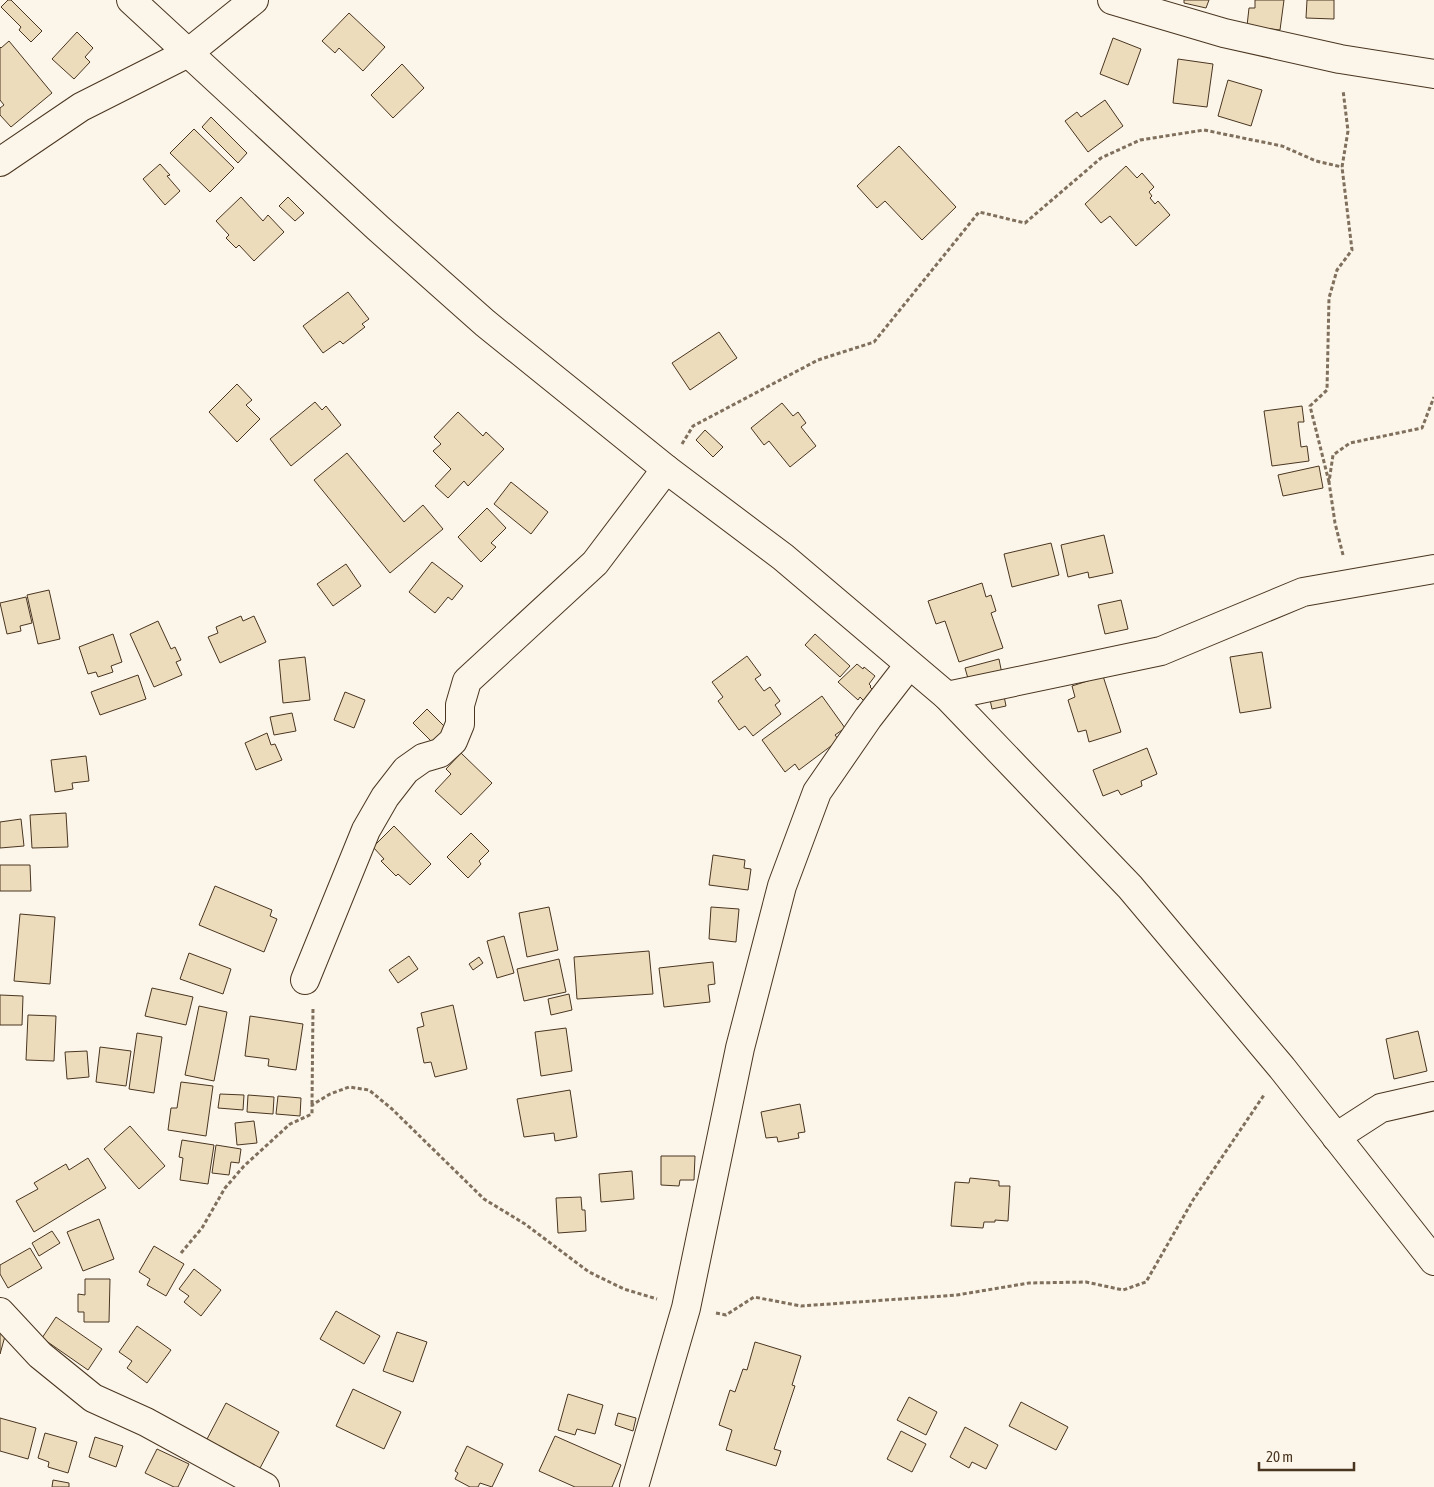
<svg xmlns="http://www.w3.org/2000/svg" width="1434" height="1487" font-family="'Asap Condensed',sans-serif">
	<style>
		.building { fill: #ecdcbc; stroke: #4a3520 }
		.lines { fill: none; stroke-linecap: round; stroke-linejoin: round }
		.minor-casing { stroke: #4a3520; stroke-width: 30 }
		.path { stroke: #7f6f5c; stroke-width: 3; stroke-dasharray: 4 2.5; stroke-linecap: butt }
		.minor { stroke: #fbf6e9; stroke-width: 28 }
	</style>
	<rect width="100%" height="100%" fill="#fbf6e9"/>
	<g class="building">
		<path d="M8,0H11L42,31L31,42L19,30L21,27L1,7Z"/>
		<path d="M1184,0H1209L1206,8L1184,3Z"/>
		<path d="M1255,0H1284L1280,30L1247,26L1249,8H1255Z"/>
		<path d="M1307,0H1334V19L1306,18Z"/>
		<path d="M349,13L385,47L363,71L339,48L335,53L322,41Z"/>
		<path d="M77,32L93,48L85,57L90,62L74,79L52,59Z"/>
		<path d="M1113,38L1141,49L1128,85L1100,74Z"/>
		<path d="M9,41L52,93L11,127L0,115V108L4,105L0,100V47L1,48Z"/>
		<path d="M1178,59L1213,64L1207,107L1173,103Z"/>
		<path d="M402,64L424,88L393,118L371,95Z"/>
		<path d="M1228,80L1262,90L1251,126L1218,116Z"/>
		<path d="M1105,100L1123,126L1088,152L1065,121L1077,112L1081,117Z"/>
		<path d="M211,117L247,153L238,163L202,127Z"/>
		<path d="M194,129L234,168L210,192L170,153Z"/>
		<path d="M899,146L956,207L922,240L885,201L877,208L857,186Z"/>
		<path d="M160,164L170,175L167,176L180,191L165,205L143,179Z"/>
		<path d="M1126,166L1137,178L1142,173L1154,187L1149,192L1152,196L1150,198L1155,204L1158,201L1170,215L1136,246L1110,216L1101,223L1085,204Z"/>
		<path d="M241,197L263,221L268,215L284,232L254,261L239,245L236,248L226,238L229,235L216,221Z"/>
		<path d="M288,197L304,213L295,221L279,206Z"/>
		<path d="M348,292L369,319L362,324L365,327L343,344L340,341L323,353L303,326Z"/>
		<path d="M719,332L737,358L690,390L672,363Z"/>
		<path d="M237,384L252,400L246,405L260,419L237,442L209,412Z"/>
		<path d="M315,402L322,410L326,406L341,425L291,466L270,439Z"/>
		<path d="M782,403L793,416L798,412L806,423L801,427L816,446L790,467L769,441L764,445L751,428Z"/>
		<path d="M1302,406L1304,422H1298L1301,447L1307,446L1309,461L1272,466L1264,411Z"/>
		<path d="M458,412L483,436L486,432L504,449L468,486L464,481L448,498L435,486L451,469L433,451L441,444L434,437Z"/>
		<path d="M705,430L723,447L713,457L696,440Z"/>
		<path d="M347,453L404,522L423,505L443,529L390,573L314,480Z"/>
		<path d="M1319,466L1323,488L1283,496L1278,475Z"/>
		<path d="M511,482L548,512L531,534L494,504Z"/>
		<path d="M487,508L506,528L491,543L496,547L481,562L458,537Z"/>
		<path d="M1104,535L1113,573L1089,578L1088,572L1068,577L1061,545Z"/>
		<path d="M1051,543L1059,575L1012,587L1004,554Z"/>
		<path d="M432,562L463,586L452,600L448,597L435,613L409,592Z"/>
		<path d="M346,564L361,586L333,606L317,584Z"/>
		<path d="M982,583L986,597L991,595L996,611L991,613L1003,648L959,662L945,621L936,624L928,601Z"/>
		<path d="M49,590L60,639L38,644L27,595Z"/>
		<path d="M26,597L32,623L20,626L21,631L7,634L0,603Z"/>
		<path d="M1121,600L1128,629L1105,634L1098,605Z"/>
		<path d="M241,616L243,621L254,616L266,642L220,663L208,637L218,633L216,627Z"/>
		<path d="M158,621L171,649L175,647L181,660L176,662L182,675L154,687L130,634Z"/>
		<path d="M113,634L122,662L111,666L113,672L98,677L96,672L88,674L79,647Z"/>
		<path d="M815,634L850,666L840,677L805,645Z"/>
		<path d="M1262,652L1271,708L1240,713L1230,657Z"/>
		<path d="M747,656L761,675L755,679L764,691L770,687L780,701L775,705L781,714L753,736L745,726L739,730L718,701L723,697L712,682Z"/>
		<path d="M305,657L310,700L283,703L279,660Z"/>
		<path d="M999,659L1002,674L969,682L965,668Z"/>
		<path d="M857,664L863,669L864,667L875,676L869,684L871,686L870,687L876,693L866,703L860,697L858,700L838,682Z"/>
		<path d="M138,675L146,699L100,715L91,692Z"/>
		<path d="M1103,676L1121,732L1089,742L1086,730L1078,732L1068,700L1075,697L1072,686Z"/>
		<path d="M1003,691L1006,706L992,709L989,695Z"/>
		<path d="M345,692L365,700L354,728L334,720Z"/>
		<path d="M822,696L845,728L835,735L839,740L799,770L795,764L785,772L762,740Z"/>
		<path d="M427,709L450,732L436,746L413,723Z"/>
		<path d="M292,713L296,731L274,735L270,717Z"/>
		<path d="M267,733L271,745L275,744L282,760L256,770L245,743Z"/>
		<path d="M1147,748L1157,774L1141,781L1142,786L1121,795L1118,790L1103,796L1093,770Z"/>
		<path d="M461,753L492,783L461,815L435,791L451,774L446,769Z"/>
		<path d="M86,756L89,781L72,783L73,789L55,792L51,760Z"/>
		<path d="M66,813L68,847L32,848L30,815Z"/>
		<path d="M21,819L24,846L0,848V822Z"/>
		<path d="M394,826L431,864L410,885L398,874L396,876L381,861L384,859L373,847Z"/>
		<path d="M471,833L489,851L479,861L481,864L468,878L447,857Z"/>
		<path d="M713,855L745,860L744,868L751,869L748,890L709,885Z"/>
		<path d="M0,865H30L31,891H0Z"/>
		<path d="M215,886L272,910L270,916L277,919L264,952L199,925Z"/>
		<path d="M549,907L558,950L527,957L519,913Z"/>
		<path d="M711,907L739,909L736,942L709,939Z"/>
		<path d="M20,914L55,917L50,984L14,981Z"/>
		<path d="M504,936L514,973L497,978L487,941Z"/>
		<path d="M649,951L653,994L577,999L574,957Z"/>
		<path d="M189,953L231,969L223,994L180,979Z"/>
		<path d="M409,956L418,969L398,983L389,970Z"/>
		<path d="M479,957L483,963L473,970L469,964Z"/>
		<path d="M559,959L566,992L524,1001L517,969Z"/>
		<path d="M713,962L715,984L708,985L710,1002L664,1007L659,968Z"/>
		<path d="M152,988L193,997L186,1025L145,1016Z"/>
		<path d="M569,994L572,1010L551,1015L548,999Z"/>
		<path d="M0,995L23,996L22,1025H0Z"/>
		<path d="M453,1005L467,1069L435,1077L431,1062L424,1063L417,1028L424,1026L421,1013Z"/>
		<path d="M199,1006L227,1012L214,1081L185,1075Z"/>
		<path d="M28,1015L56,1016L54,1061L26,1060Z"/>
		<path d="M250,1016L303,1024L296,1070L268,1066L269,1059L245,1056Z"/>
		<path d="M566,1028L572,1071L541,1076L535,1032Z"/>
		<path d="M1418,1031L1427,1071L1394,1079L1386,1039Z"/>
		<path d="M137,1033L162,1037L154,1093L129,1089Z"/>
		<path d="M100,1047L131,1051L126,1086L96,1082Z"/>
		<path d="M87,1051L89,1077L67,1079L65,1052Z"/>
		<path d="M181,1082L213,1086L206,1136L168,1130L171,1108H177Z"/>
		<path d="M570,1090L577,1137L555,1141L554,1133L524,1137L517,1099Z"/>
		<path d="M220,1094L244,1095L243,1110L218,1108Z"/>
		<path d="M248,1095L274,1097L273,1114L247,1112Z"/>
		<path d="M278,1096L301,1098L300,1116L276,1114Z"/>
		<path d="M800,1104L805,1132L798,1133L799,1138L778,1142L777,1137L766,1138L761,1112Z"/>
		<path d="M254,1121L257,1143L237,1145L235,1123Z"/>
		<path d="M130,1126L165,1166L139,1189L104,1149Z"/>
		<path d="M182,1140L214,1145L208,1184L180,1180L183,1158L179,1157Z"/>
		<path d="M216,1145L241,1149L239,1163L231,1162L229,1175L212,1173Z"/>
		<path d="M661,1156H695L694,1180H680L679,1186L661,1185Z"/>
		<path d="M88,1158L106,1188L34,1232L16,1201L38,1189L34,1183L66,1164L69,1170Z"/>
		<path d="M632,1171L634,1199L601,1202L599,1174Z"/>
		<path d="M970,1178L999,1181V1186H1010L1008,1221L995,1220V1222H984L983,1228L951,1226L955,1182L969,1183Z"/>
		<path d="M581,1197L582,1210H585L586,1231L558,1233L556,1198Z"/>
		<path d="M99,1219L114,1259L83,1271L67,1232Z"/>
		<path d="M52,1231L60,1243L39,1256L32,1243Z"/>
		<path d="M154,1246L184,1264L166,1296L147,1285L150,1279L139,1272Z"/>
		<path d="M30,1248L42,1268L8,1288L0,1274V1265Z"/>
		<path d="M194,1269L221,1290L201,1316L184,1302L189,1296L179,1289Z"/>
		<path d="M85,1279H110L109,1322H84V1312H78V1294L85,1295Z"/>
		<path d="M336,1311L380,1336L364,1364L320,1339Z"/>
		<path d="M56,1317L102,1349L88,1370L42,1338Z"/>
		<path d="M0,1326L7,1329L0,1354Z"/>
		<path d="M137,1326L171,1350L147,1383L127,1368L132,1361L119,1352Z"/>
		<path d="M397,1332L427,1342L413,1382L383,1371Z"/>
		<path d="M755,1342L801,1356L792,1385L795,1386L774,1449L781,1451L776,1466L726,1450L732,1430L719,1425L730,1390L735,1392L743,1369L747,1370Z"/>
		<path d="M353,1389L401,1412L384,1449L336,1426Z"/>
		<path d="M568,1394L603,1405L595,1434L577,1429L575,1435L558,1430Z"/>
		<path d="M909,1397L937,1412L926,1435L897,1420Z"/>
		<path d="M1021,1402L1068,1427L1056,1450L1009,1426Z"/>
		<path d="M226,1403L279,1432L259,1470L206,1441Z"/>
		<path d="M618,1413L636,1418L633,1431L615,1425Z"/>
		<path d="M0,1418L36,1428L28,1459L0,1451Z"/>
		<path d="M965,1427L998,1445L986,1469L972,1462L969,1468L950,1457Z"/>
		<path d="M901,1431L926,1444L912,1472L887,1459Z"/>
		<path d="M45,1433L77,1442L68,1473L48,1467L49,1462L38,1458Z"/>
		<path d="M555,1436L621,1465L612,1487H575L539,1471Z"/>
		<path d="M95,1437L123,1446L116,1467L89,1457Z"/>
		<path d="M467,1446L503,1464L492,1487L480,1483L478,1487H470L455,1479L458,1473L455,1471Z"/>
		<path d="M157,1449L189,1464L178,1487H174L145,1473Z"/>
		<path d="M53,1480L69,1483V1487H52Z"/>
	</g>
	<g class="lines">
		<defs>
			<g id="minor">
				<path d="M131,0L378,228L485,323L666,469L783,557L947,696L1130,887L1282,1068L1434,1261"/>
				<path d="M1112,0L1224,33L1340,59L1434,74"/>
				<path d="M0,162L81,107L188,53L254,0"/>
				<path d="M947,696L1161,651L1303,592L1434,569"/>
				<path d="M305,980L366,830L385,797L406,770L423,758L440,753L453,741L460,724V705L467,681L595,563L666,469"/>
				<path d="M1336,1137L1381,1108L1434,1096"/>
				<path d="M0,1312L40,1355L93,1398L146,1422L265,1487"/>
				<path d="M634,1487L686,1308L740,1048L782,886L817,792L868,718L909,665"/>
			</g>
		</defs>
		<use href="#minor" class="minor-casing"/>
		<g class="path">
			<path d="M682,444L693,426L818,360L874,342L979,212L1025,223L1101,158L1140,140L1204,130L1282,146L1316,161L1342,167"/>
			<path d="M1329,482L1310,406L1327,390L1329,298L1337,270L1352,250L1342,167L1348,131L1343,90"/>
			<path d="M1343,555L1335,523L1329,482L1333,455L1350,443L1422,428L1434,397"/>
			<path d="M312,1104L313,1008"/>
			<path d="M181,1253L202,1228L225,1188L244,1166L290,1124L312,1114V1105L330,1094L349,1087L369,1090L392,1109L484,1199L525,1224L589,1272L624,1289L657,1299"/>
			<path d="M716,1313L726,1315L754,1297L801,1306L957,1295L1029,1283L1086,1282L1123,1290L1146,1282L1193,1200L1264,1095"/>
		</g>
		<use href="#minor" class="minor"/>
	</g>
	<path d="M1259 1462v8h95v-8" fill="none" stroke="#4a3520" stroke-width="2.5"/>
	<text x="1266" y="1462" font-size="15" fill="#4a3520" stroke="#fbf6e9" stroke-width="4" paint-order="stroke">20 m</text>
</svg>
